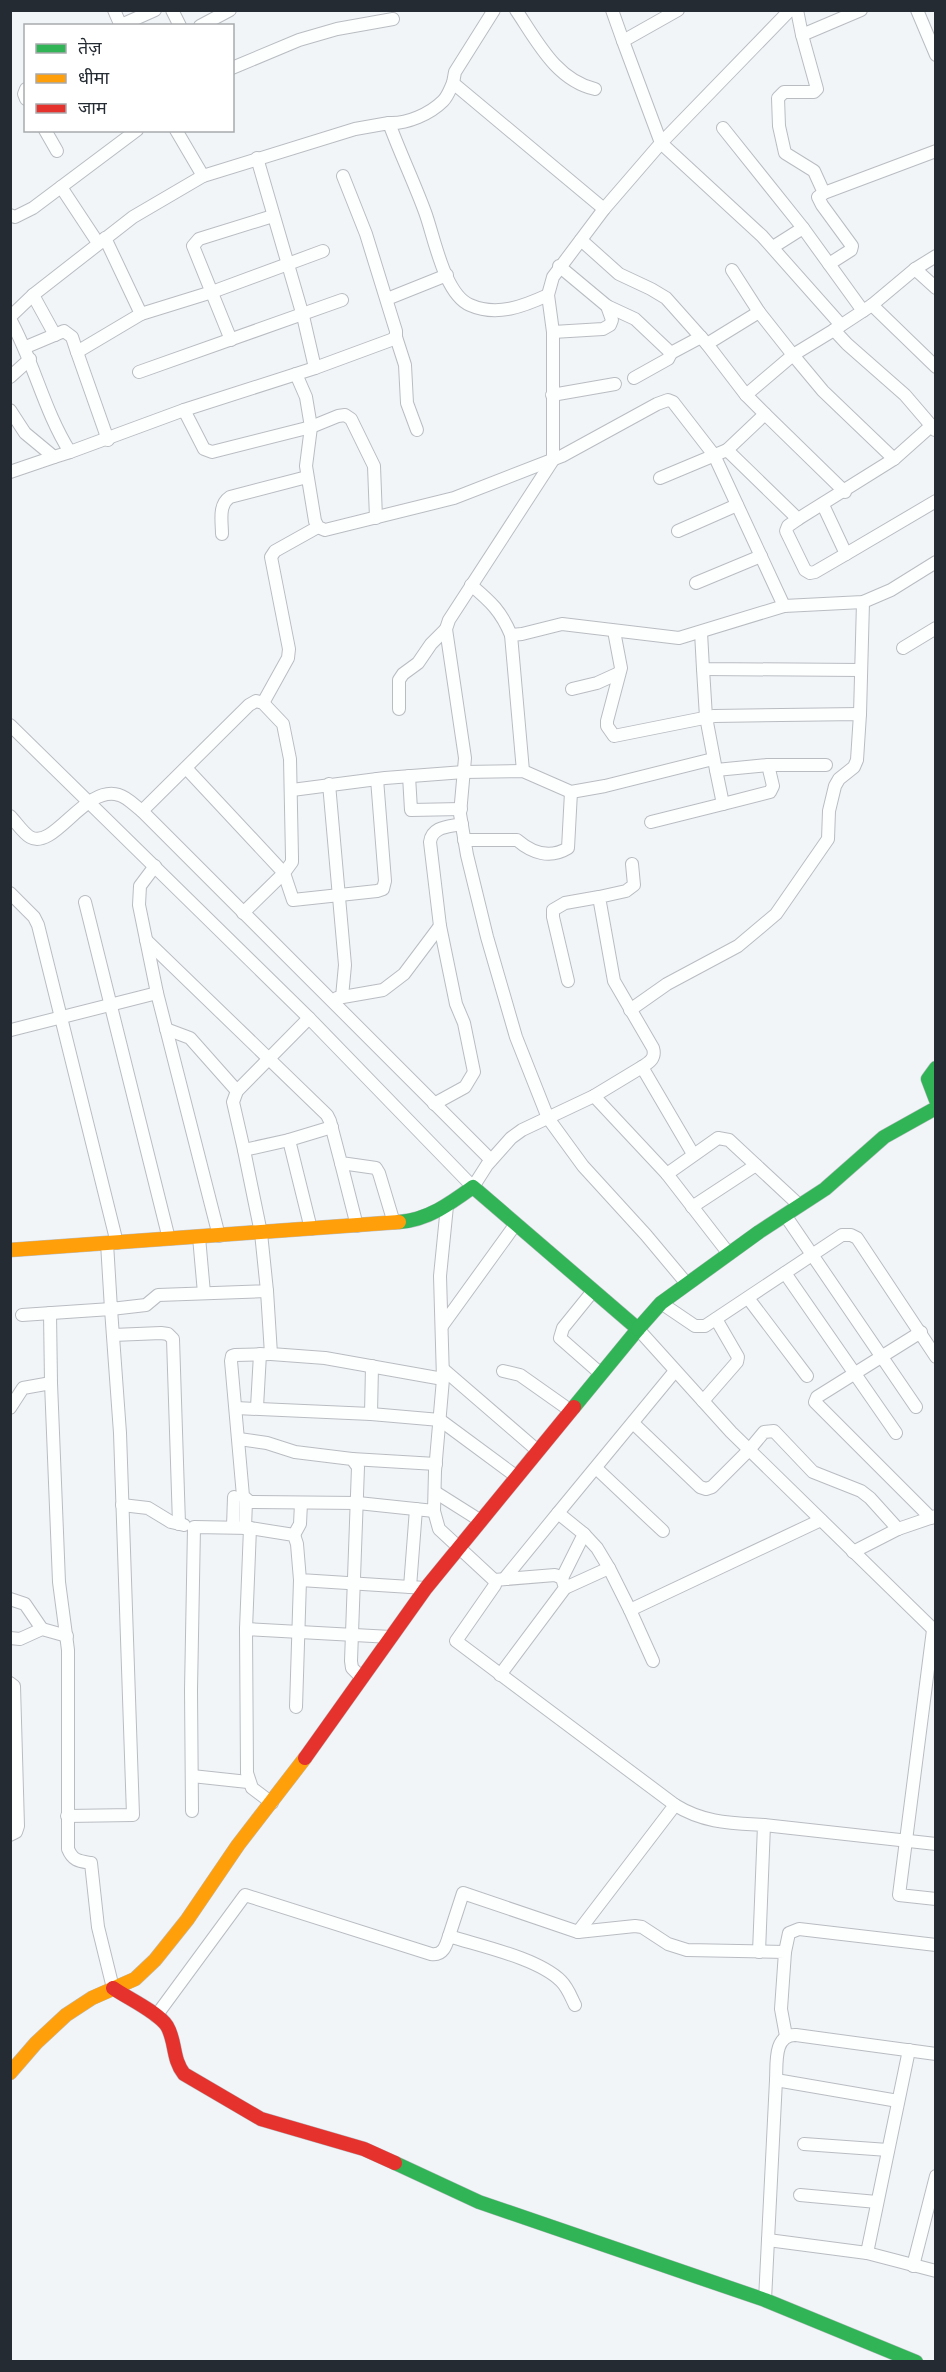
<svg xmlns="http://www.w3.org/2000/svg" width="946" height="2372" font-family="'Varela Round','Noto Sans Devanagari',sans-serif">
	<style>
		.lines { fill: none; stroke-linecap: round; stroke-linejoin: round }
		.street-casing { stroke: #b9bdc2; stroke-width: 14 }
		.fast-casing { stroke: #b9bdc2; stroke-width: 15 }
		.slow-casing { stroke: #b9bdc2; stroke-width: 15 }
		.jam-casing { stroke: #b9bdc2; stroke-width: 15 }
		.street { stroke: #fdfefe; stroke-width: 12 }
		.fast { stroke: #30b455; stroke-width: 14 }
		.slow { stroke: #ff9f0a; stroke-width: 14 }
		.jam { stroke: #e5322d; stroke-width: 14 }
	</style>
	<rect width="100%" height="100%" fill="#f2f5f8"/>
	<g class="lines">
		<defs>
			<g id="street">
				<path d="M114,10L121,26"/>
				<path d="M172,10L180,26"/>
				<path d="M516,10C537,41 556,80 595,89"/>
				<path d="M612,10L623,41"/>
				<path d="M678,10L623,41L661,143L762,236L841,325"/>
				<path d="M797,10L802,35L861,10"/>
				<path d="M917,10L936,55"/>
				<path d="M119,26L155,10"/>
				<path d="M200,26L230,10"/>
				<path d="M802,35L817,89L814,92H784L778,98L779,126L785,153L814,171L824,193"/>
				<path d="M232,68L299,40L337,29L393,19"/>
				<path d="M453,83L455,72L494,10"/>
				<path d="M26,89L24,94L26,99"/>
				<path d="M389,123C407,124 430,114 443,101C448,96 450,89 453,83L604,209"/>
				<path d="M723,128L803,228L863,311"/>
				<path d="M45,130L57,151"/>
				<path d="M176,130L203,176"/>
				<path d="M257,158L303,316L315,368"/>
				<path d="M61,187L98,243"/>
				<path d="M10,215L15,217L33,208L137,130"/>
				<path d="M105,238L141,314"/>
				<path d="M581,240L619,274L651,289L666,298L707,344L746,395"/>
				<path d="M773,247L803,228"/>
				<path d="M829,264L851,250L852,246L822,205L818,197L824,193L936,151"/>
				<path d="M915,269L936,288"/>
				<path d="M732,270L759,312"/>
				<path d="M33,295L55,335"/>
				<path d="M387,299L447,275"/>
				<path d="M872,305L936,367"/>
				<path d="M607,306L635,319L671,353L701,337"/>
				<path d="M10,317L33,295L133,217L203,176L355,129L389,123C400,153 414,182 425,212C434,236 444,294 470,305C497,317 524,306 548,295"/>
				<path d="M10,319C34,362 44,411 70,452L184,410L315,368L391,340L396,337V331L366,234L343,176"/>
				<path d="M834,330L793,355L823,391L894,459"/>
				<path d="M553,332L603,329L610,325L612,320L607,306L559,266"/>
				<path d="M396,337L405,365L407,403L417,430"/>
				<path d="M231,340L193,246L199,239L273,216"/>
				<path d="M707,344L759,312L793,355L746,395L765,414L727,450"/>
				<path d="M26,347L64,331L72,337L77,352L141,314L212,292L323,251"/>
				<path d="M77,352L108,440"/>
				<path d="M139,372L342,300"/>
				<path d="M296,374L306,397L311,427L306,466L315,521L318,527L325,530L454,498L562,456L657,404L668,400L673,402L714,455L784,606"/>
				<path d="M10,377L30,359"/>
				<path d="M634,378L668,359L671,353"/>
				<path d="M552,395L615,384"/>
				<path d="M10,410L25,433L54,457L70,452"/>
				<path d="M184,410L204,449L212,452L311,427L338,416L345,415L351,419L374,466L376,518"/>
				<path d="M765,414L845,492"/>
				<path d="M935,430L905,395L847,344L834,330L872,305L915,269L936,256"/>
				<path d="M10,472L54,457"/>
				<path d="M660,478L727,450L798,519L894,459L931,426"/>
				<path d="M823,505L846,554L936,501"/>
				<path d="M798,519L788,526L786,531L805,570L810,573L815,572L846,554"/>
				<path d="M678,531L737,505"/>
				<path d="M222,534C222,521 218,505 230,497L307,477"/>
				<path d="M696,583L761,556"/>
				<path d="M471,585C491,602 501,611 511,635"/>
				<path d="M614,631L621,668L607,721V726L614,736L714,716L860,714L857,760L854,767L839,779L835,786L829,811L828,839L776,914L738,946L667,984L630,1010"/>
				<path d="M701,632L703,669L861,670"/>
				<path d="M903,648L936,628"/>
				<path d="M703,669L706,717L716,770L768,765H826"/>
				<path d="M572,689L597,683L619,673"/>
				<path d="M263,703L288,658L289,649L271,557L275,551L318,527"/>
				<path d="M399,709V680L403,674L418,663L431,644L446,629"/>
				<path d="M860,714L863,602"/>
				<path d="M10,725L309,1018L473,1187L487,1165L511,1138L522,1130L594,1096L642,1067"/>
				<path d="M186,768L284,873L243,913"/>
				<path d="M716,770L723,804L770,792L773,786L768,765"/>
				<path d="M523,771L511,635L522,634L562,624L679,638L784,606L863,602L891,590L936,562"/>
				<path d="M409,776L411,810L461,809"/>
				<path d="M329,784L345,965L342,997"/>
				<path d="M292,790L385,778L464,772L523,771L571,792L605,786L713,759"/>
				<path d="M142,811L249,705L256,701L263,703L283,724L290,759L292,857V862L284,873L293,900L377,891L383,889L385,881L377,779"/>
				<path d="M10,816C16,822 23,833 30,837C54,851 85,784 119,795C127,797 135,806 142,811L491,1160"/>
				<path d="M651,822L723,804"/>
				<path d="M464,840H517C532,853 550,859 568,848L571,792"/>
				<path d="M632,864L634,885L626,891L599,897L614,981L653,1048C656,1058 650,1062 642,1067L693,1154"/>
				<path d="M10,893L34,917L38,925L117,1243"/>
				<path d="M85,902L169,1239"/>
				<path d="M146,940L327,1115L330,1121L341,1163L376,1168L379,1173L394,1223"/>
				<path d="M568,981L553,917V910L565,903L599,897"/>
				<path d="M157,993L219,1236"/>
				<path d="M337,998L383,990L404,974L440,926"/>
				<path d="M166,1029L190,1038L237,1091"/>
				<path d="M11,1030L157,993L139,905L140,886L155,866"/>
				<path d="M594,1096L667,1174"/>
				<path d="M434,1104L465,1087L474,1072L464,1023L456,1004L440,926L430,842C432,826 449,827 462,824"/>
				<path d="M289,1140L244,1150L233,1102L237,1091L309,1018"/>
				<path d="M341,1163L357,1226"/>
				<path d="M692,1207L756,1165"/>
				<path d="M785,1215L916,1407"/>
				<path d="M311,1229L289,1140L332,1127"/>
				<path d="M199,1237L204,1293"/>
				<path d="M107,1243L111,1309L146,1305L158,1295L267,1291L261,1233L244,1150"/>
				<path d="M729,1254L667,1174L718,1138L729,1140L799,1205"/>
				<path d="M785,1273L896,1433"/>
				<path d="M687,1284L646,1235L583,1166L548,1118L516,1037L487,937L467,855L460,814L465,758L446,629L449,620L553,460V332L548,295L553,277L604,209L661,143L790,10"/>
				<path d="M267,1291L271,1354L325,1358L443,1379L440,1276L447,1206"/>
				<path d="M593,1291L563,1328L560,1338L601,1374"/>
				<path d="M748,1298L807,1376"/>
				<path d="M661,1303L695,1326H705L842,1235H851L857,1238L936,1357"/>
				<path d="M50,1313L51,1383"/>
				<path d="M22,1315L111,1309L120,1433L133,1815L67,1816"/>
				<path d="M442,1326L515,1225"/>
				<path d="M638,1329L731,1432L936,1632"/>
				<path d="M921,1332L817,1397L815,1402L931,1518"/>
				<path d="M113,1335L161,1333L168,1334L173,1339L179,1524"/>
				<path d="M271,1354L235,1355L232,1356L231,1361L243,1496L250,1502L358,1503L434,1511L435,1471L443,1379"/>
				<path d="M443,1369L538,1451"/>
				<path d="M503,1371L520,1375L571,1411"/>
				<path d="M703,1401L737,1362L738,1357L716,1319"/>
				<path d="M257,1407L260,1354"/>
				<path d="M10,1408L23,1388L51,1383L59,1582L68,1650V1849C73,1861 79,1861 91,1863L98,1927L113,1988"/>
				<path d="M236,1408L371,1414L372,1366"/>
				<path d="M371,1414L440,1420L517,1477"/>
				<path d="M633,1423L700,1487L706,1489L712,1487L749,1450L764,1432L774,1431L813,1472L861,1491L870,1498L898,1529"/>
				<path d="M239,1439L267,1443L295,1452L352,1459L358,1467L351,1661L352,1668L362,1678"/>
				<path d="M352,1459L436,1464"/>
				<path d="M596,1468L663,1531"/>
				<path d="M435,1492L481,1521"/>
				<path d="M122,1505L148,1508L171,1522L184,1525"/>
				<path d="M434,1511L439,1529L494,1580L495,1585L456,1641L675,1805L578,1932"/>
				<path d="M558,1513L675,1371"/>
				<path d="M233,1527L234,1497"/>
				<path d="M245,1528L246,1501"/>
				<path d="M584,1534L597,1548L609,1568"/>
				<path d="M294,1535L300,1524L301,1503"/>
				<path d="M853,1552L898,1529L936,1516"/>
				<path d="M505,1578L558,1513L584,1534L562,1578"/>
				<path d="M494,1580L555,1575L562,1578L565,1588L500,1675"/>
				<path d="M410,1587L416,1509"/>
				<path d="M565,1588L609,1568L630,1610L821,1520"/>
				<path d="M10,1599L25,1604L42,1629"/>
				<path d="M630,1610L653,1661"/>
				<path d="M246,1629L250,1528"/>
				<path d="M933,1630L899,1895L936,1899"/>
				<path d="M10,1638L20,1639L42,1629L67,1636"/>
				<path d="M10,1683L14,1686L18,1826L16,1832L10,1835"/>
				<path d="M296,1707L300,1580"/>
				<path d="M192,1776L248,1782"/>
				<path d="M272,1803L252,1788L247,1773L246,1629L391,1637"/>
				<path d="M675,1805C704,1823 731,1823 764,1825L759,1952"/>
				<path d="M192,1811L191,1690L194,1527L250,1528L294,1535L297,1544L300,1580L426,1588"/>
				<path d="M764,1825L936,1844"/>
				<path d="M449,1936L463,1893L578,1932L635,1926L642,1927L668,1944L687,1950L785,1952L781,2009L786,2036"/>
				<path d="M785,1952L789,1933L799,1929L936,1945"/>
				<path d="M156,2016L245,1895L431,1954C443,1956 446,1946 449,1936C480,1946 538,1958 561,1981C568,1988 571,1997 575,2005"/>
				<path d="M776,2080L898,2101"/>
				<path d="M804,2144L888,2150"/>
				<path d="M800,2195L877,2202"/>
				<path d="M768,2240L867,2253L909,2050"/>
				<path d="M867,2253L936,2271"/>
				<path d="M913,2266L936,2176"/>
				<path d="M765,2300L776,2080C777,2065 773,2034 796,2035L936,2054"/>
			</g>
			<g id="fast">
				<path d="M936,1068L928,1079L936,1100"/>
				<path d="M399,1222C428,1220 451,1203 473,1187L638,1329L574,1407"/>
				<path d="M638,1329L661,1303L759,1232L825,1189L884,1137L936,1108"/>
				<path d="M395,2163L479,2202L765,2300L916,2362"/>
			</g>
			<g id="slow">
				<path d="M10,1250L399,1222"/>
				<path d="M10,2073L36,2043L66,2015L92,1998L135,1979L155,1960L187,1920L238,1845L305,1758"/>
			</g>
			<g id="jam">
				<path d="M305,1758L426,1588L574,1407"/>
				<path d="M113,1988C127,1998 158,2012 167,2026C176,2041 172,2059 184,2074L261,2119L364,2149L395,2163"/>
			</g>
		</defs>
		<use href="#street" class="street-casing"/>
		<use href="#fast" class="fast-casing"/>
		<use href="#slow" class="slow-casing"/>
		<use href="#jam" class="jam-casing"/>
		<use href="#street" class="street"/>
		<use href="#fast" class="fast"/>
		<use href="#slow" class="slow"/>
		<use href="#jam" class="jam"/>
	</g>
	<rect width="946" height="2372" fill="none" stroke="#252b32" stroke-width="24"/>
	<rect x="24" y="24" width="210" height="108" fill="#ffffff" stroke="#a8aaad" stroke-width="1.5"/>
	<rect x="36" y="44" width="30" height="9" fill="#30b455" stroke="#a8aaad" stroke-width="1.5"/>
	<text x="78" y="54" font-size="18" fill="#252b32">तेज़</text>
	<rect x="36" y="74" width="30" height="9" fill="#ff9f0a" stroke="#a8aaad" stroke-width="1.5"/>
	<text x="78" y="84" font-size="18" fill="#252b32">धीमा</text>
	<rect x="36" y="104" width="30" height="9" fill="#e5322d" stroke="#a8aaad" stroke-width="1.5"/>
	<text x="78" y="114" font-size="18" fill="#252b32">जाम</text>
</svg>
